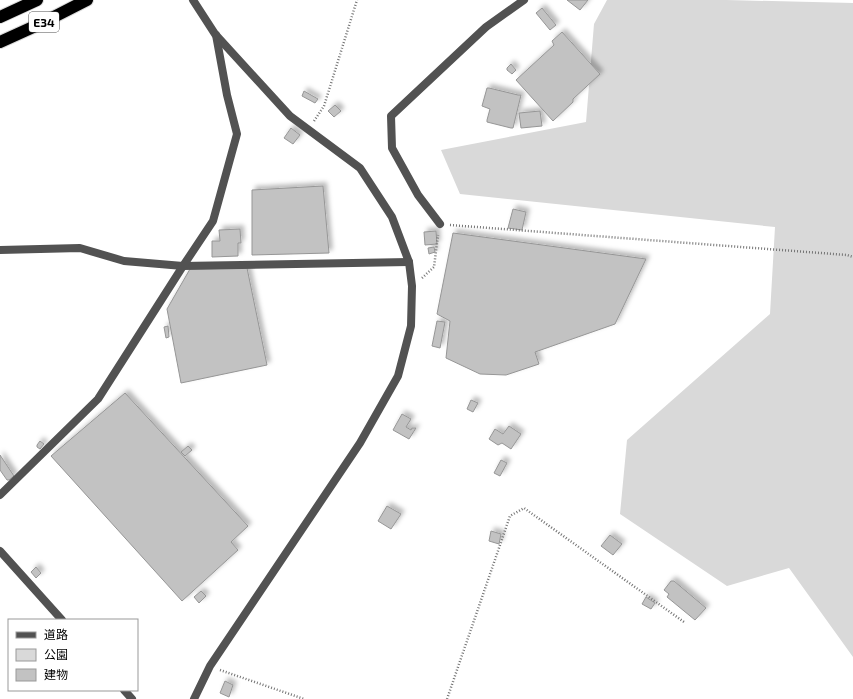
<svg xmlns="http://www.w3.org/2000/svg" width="853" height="699" font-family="'Exo 2','Noto Sans JP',sans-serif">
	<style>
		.green { fill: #d9d9d9 }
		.building { fill: #c2c2c2; stroke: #969696; filter: url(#shadow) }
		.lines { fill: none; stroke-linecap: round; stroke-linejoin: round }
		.highway-casing { stroke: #dbdbdb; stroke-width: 14 }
		.path { stroke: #747474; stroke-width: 2.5; stroke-dasharray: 1 2; stroke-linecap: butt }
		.street { stroke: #525252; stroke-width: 8 }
		.highway { stroke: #000; stroke-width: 12 }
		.labels { text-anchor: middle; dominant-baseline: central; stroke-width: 3.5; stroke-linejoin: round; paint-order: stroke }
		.shield { fill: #fff; stroke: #4c4c4c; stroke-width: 1 }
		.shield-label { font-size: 12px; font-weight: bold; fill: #000 }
	</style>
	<defs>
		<filter id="shadow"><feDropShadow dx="3.5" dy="-3.5" stdDeviation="2" flood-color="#0004"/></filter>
	</defs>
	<rect width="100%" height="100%" fill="#fff"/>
	<path class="green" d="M607,0H726L853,3V657L789,568L727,586L620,514L627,440L770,314L775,227L460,194L441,150L586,122L594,24Z"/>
	<g class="building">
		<path d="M567,0H588L580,10Z"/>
		<path d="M542,8L556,25L550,30L536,13Z"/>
		<path d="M562,32L600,74L573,99V102L553,121L516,80L554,45L552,41Z"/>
		<path d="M511,64L516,70L512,74L507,70V68Z"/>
		<path d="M487,88H489L518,95H521L513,128H511L487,122V120L490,109L482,106Z"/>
		<path d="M304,91L318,99L315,103L302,96Z"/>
		<path d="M335,105L341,111L334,117L328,111Z"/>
		<path d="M540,111L542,126L521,128L519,113Z"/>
		<path d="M291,128L300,135L293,144L284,138Z"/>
		<path d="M323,186L329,253L252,255V190Z"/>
		<path d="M513,209L526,212L522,230L508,228Z"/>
		<path d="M240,229L241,243H238V256L212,257V241H220L219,230Z"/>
		<path d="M436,231L437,244L425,245L424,232Z"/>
		<path d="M453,233L646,259L615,324L535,352L539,364L506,375L480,374L446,358L450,321L437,314Z"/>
		<path d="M434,247L435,252L429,254L428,248Z"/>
		<path d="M247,268L267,365L181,383L167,309L190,269Z"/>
		<path d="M437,321L445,322L440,348L432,346Z"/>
		<path d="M168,326L169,337L166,338L164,327Z"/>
		<path d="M125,393L248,526L231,542L238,550L182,601L51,456Z"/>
		<path d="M471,400L478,403L473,412L467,409Z"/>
		<path d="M402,414L411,419L406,427L411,430L412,428H416L409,439L393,430Z"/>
		<path d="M509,426L521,434L511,449L502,443L498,445L489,439L495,429L503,434Z"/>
		<path d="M40,441L44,444L40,449L37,447V445Z"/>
		<path d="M188,446L192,450L185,456L181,452Z"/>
		<path d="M0,455L14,476L9,480H7L0,470Z"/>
		<path d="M501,460L507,463L500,476L494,473Z"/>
		<path d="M387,506L401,514L391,529L378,521Z"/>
		<path d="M491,531L501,534L499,544L489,541Z"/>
		<path d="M610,535L622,544L613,555L601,546Z"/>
		<path d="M36,567L41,573L36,578L31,572Z"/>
		<path d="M671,581H674L706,608L695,620L667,597L669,594L664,590Z"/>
		<path d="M201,591L206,596L199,603L194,597Z"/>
		<path d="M646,597L655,603L651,609L642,604Z"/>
		<path d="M225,681L233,685L229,697L220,693Z"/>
	</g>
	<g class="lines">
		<defs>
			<g id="highway">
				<path d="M0,17L37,0"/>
				<path d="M0,42L42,23L87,0"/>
			</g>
		</defs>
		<use href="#highway" class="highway-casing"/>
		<g class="path">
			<path d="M314,121L324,106L357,0"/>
			<path d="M450,225L847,255L853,257"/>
			<path d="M422,278L434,267L438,235"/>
			<path d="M220,670L304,699"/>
			<path d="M447,699L510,516L524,508L684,622"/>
		</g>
		<g class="street">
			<path d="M193,0L215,34L290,116L360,168L392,217L409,262L412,286L411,326L398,376L360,443L210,666L194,699"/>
			<path d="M440,224L418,195L392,148L391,116L486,27L524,0"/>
			<path d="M0,250L80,248L124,261L183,266L409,262"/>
			<path d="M0,495L98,399L183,266L213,221L237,134L227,95L216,35"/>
			<path d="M0,551L62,620"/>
			<path d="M124,690L132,699"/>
		</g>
		<use href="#highway" class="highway"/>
	</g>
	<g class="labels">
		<rect class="shield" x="29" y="12" width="30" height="20" rx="3"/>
		<g class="shield-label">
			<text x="44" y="22">E34</text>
		</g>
	</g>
	<rect x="8" y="619" width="130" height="72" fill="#ffffff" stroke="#999999"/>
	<rect x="16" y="632" width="20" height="6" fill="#525252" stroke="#999999"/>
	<text x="44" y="639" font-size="12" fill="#000000">道路</text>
	<rect x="16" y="649" width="20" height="12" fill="#d9d9d9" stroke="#999999"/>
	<text x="44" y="659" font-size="12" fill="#000000">公園</text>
	<rect x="16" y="669" width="20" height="12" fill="#c2c2c2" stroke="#999999"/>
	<text x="44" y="679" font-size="12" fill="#000000">建物</text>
</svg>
